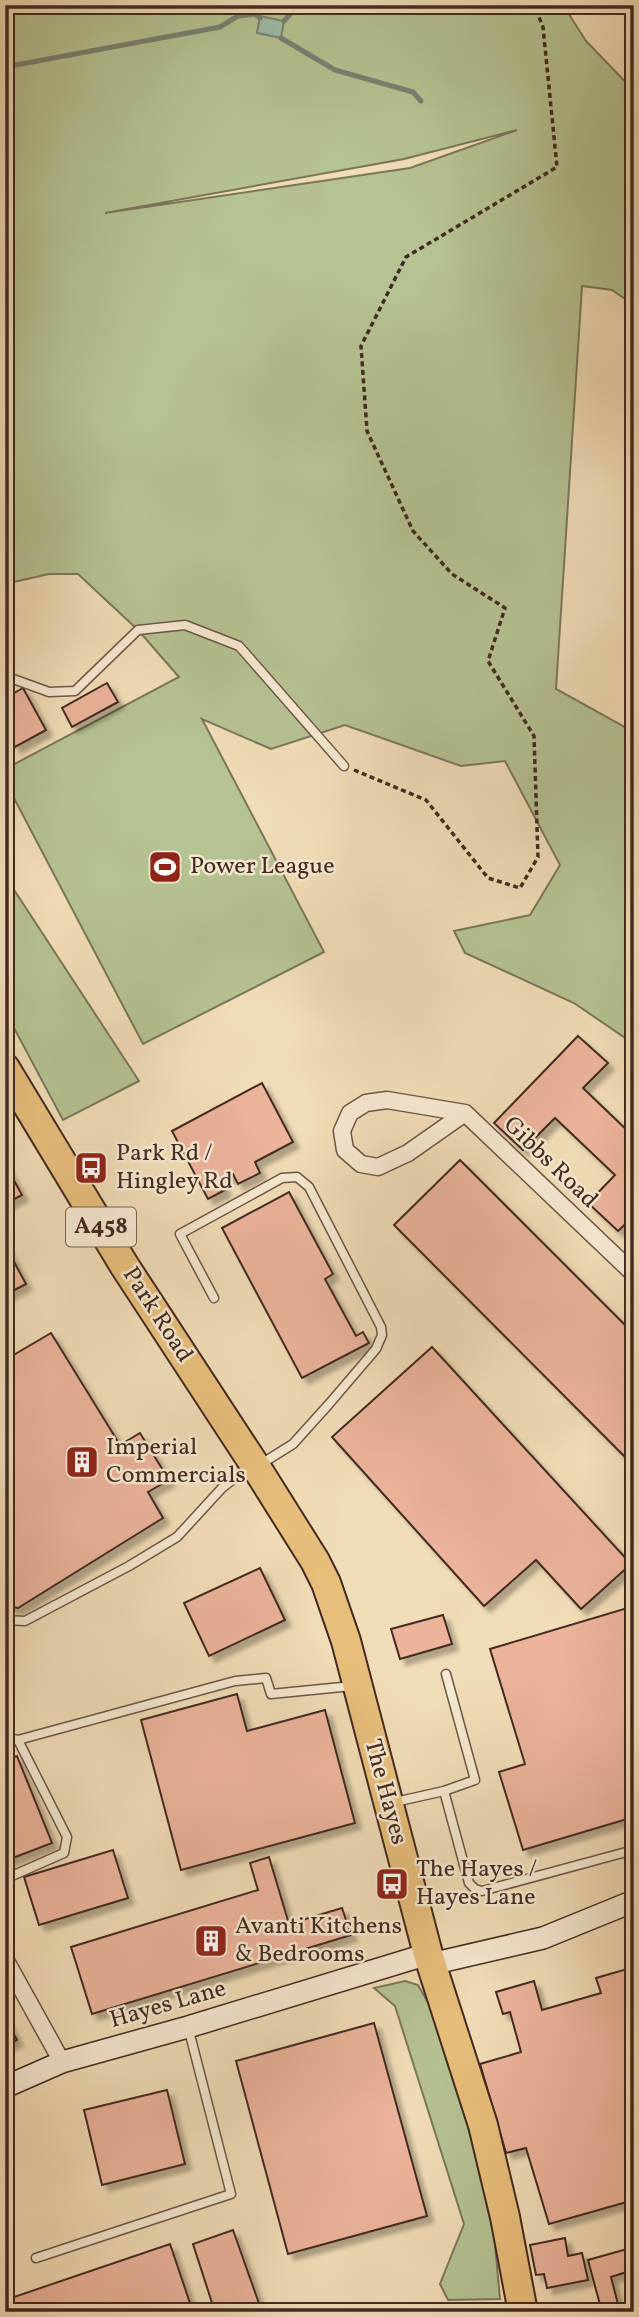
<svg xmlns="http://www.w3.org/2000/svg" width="639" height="2317" font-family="Vollkorn,serif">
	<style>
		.green { fill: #b5c292; stroke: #7c765a; stroke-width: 2; fill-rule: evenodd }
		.water { fill: #9bbca9; stroke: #788273; stroke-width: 2 }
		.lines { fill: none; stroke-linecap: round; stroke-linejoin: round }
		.stream { stroke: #788273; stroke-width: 5 }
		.building { fill: #ebb39a; stroke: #432a22; stroke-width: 2; filter: url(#shadow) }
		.lane-casing { stroke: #6e5647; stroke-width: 11 }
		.street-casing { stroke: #6e5647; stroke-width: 19 }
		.secondary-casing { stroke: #432a22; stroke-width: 24 }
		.highway-casing { stroke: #432a22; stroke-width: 32 }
		.path { stroke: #432a22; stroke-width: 3.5; stroke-dasharray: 5 3.5; stroke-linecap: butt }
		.lane { stroke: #f5e8d0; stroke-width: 8 }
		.street { stroke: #f5e8d0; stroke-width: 16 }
		.secondary { stroke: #f5e8d0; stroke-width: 21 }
		.highway { stroke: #e8be7b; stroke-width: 28 }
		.labels { text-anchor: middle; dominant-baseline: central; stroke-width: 5; stroke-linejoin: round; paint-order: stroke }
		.shield { fill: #f5e8d0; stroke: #786356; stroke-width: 2 }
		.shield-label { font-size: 23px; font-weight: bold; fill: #432a22 }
		.poi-label { font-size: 24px; fill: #432a22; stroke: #f5e8d0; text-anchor: start }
		.street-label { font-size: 24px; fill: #432a22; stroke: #f5e8d0 }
	</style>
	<defs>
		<filter id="shadow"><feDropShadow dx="6" dy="6" stdDeviation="2" flood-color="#0004"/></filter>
	</defs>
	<rect width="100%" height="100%" fill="#f0dcb6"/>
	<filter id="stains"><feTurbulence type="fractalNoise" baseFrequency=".00286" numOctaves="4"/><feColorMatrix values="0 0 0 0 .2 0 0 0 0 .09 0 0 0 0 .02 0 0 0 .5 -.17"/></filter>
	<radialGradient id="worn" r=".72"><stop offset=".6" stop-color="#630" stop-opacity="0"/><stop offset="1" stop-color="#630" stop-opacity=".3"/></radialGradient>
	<g class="green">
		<path d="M5,5H563L586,41L634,91V305L612,290L582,286L556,689L634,732V1044L574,1003L465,953L454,931L530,915L560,865L505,761L461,766L345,725L271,749L202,719L324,952L143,1044L5,781V769L179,677L138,630L78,574H49L5,584ZM517,130L410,168L105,213L404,159Z"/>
		<path d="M5,876L139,1081L63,1120L5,1011Z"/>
		<path d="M405,1981L418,1985L430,2006L467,2120L494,2234L500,2299L448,2300L440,2284L464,2224L395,2006L374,1988Z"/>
	</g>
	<path class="water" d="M260,16L284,21L281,38L257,33Z"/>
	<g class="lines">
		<g class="stream">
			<path d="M284,21L291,13L325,5"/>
			<path d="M281,38L335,70L413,92L421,101"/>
			<path d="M5,67L220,27L238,16L255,14L260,18"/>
		</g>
	</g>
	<g class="building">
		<path d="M107,683L118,702L72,727L62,708Z"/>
		<path d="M23,688L46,730L15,747L5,730V698Z"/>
		<path d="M578,1036L608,1063L583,1088L634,1137V1216L618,1231L588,1203L615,1175L555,1118L523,1150L494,1123Z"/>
		<path d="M262,1083L293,1142L255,1162L260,1173L238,1184L233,1174L220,1181L225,1190L208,1199L172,1131Z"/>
		<path d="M460,1160L634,1334V1466L394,1225Z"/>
		<path d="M5,1164L22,1195L5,1204Z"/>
		<path d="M289,1192L333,1274L325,1279L356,1336L363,1332L369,1343L302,1378L222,1228Z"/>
		<path d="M5,1245L26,1284L5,1295Z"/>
		<path d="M51,1333L120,1445L140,1433L169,1480L148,1492L163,1518L18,1608L5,1606V1360Z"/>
		<path d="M432,1347L631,1564L581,1609L536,1560L484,1606L332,1437Z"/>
		<path d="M260,1568L285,1620L209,1656L184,1603Z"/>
		<path d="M634,1606V1817L523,1850L499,1772L525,1764L490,1649Z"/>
		<path d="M443,1615L452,1644L400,1659L391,1629Z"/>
		<path d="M237,1694L247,1731L325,1710L355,1823L181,1870L141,1720Z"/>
		<path d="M17,1756L52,1843L5,1861V1760Z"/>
		<path d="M113,1850L128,1898L39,1925L24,1877Z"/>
		<path d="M269,1857L289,1924L342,1908L351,1935L92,2014L71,1947L258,1890L250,1863Z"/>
		<path d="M634,1967V2200L549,2224L526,2148L506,2153L480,2064L521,2052L510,2012L503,2014L496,1992L534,1981L542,2010L601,1993L596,1978Z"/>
		<path d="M5,2017L17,2040L5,2046Z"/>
		<path d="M374,2023L427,2216L288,2254L236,2061Z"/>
		<path d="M167,2090L185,2164L102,2185L84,2110Z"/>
		<path d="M233,2230L262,2312H215L193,2244Z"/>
		<path d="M565,2238L568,2256L582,2253L588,2280L547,2288L544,2274L536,2275L530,2245Z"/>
		<path d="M170,2244L193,2312H16L11,2298Z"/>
		<path d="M627,2249L633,2270L611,2277L620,2312H602L588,2260Z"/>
	</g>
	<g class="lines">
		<defs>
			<g id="lane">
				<path d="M5,676L49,692L75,691L138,630L185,625L239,646L344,766"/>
				<path d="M214,1298L180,1234L273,1183L282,1178L297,1177L309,1187L381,1327L382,1335L376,1349L329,1404L293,1444L261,1464"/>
				<path d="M5,1620L25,1621L129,1566L177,1537L222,1488L249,1467"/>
				<path d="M5,1737L18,1740L235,1681L266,1678L271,1694L352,1686"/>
				<path d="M444,1791L469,1883L475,1889L482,1891L630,1851"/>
				<path d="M395,1802L444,1791L475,1780L446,1674"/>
				<path d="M5,1879L64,1853L67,1837L18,1740"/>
				<path d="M36,2258L231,2194L188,2027"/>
			</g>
			<g id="street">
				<path d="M465,1113L408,1153L378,1167L361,1164L345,1150L342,1131L350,1113L366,1103L387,1100L465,1113L634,1274"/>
				<path d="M5,1959L62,2062"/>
			</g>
			<g id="secondary">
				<path d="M431,1964L543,1938L634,1901"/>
				<path d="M5,2087L62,2062L188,2027L428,1954"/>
			</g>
			<path id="highway" d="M5,1068L124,1265L256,1467L315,1561L326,1583L346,1641L428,1954L483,2125L505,2217L523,2312"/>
		</defs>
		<use href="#lane" class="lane-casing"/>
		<use href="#street" class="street-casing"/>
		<use href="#secondary" class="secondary-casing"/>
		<use href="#highway" class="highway-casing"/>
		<path class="path" d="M354,770L426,800L488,878L520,888L538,857L534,736L488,661L505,608L452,574L413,531L367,431L361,346L406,257L557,167L543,27L534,5"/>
		<use href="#lane" class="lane"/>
		<use href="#street" class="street"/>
		<use href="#secondary" class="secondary"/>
		<use href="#highway" class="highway"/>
	</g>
	<defs>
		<symbol id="stadium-square" viewBox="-11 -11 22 22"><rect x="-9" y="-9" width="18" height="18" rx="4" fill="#8f2418" stroke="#f5e8d0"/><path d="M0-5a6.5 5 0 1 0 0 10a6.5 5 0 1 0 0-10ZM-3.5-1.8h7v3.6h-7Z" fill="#fff"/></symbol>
		<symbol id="bus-square" viewBox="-11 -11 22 22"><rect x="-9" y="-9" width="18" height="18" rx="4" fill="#8f2418" stroke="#f5e8d0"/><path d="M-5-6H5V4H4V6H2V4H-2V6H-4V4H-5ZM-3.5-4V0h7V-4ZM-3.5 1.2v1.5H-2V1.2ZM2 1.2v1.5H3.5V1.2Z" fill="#fff"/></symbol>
		<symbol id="building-square" viewBox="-11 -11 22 22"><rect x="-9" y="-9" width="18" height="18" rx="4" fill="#8f2418" stroke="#f5e8d0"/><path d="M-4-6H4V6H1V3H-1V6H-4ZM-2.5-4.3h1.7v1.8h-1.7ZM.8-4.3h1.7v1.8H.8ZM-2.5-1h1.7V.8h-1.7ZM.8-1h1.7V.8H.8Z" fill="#fff"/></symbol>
	</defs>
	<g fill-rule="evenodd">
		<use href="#stadium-square" x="146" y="848" width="38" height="38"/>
		<use href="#bus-square" x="72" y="1149" width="38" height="38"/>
		<use href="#building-square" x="63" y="1443" width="38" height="38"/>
		<use href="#bus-square" x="373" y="1865" width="38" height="38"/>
		<use href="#building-square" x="192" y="1922" width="38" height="38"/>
	</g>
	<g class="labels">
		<rect class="shield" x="66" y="1207.5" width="70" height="39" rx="5"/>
		<g class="shield-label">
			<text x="101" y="1227">A458</text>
		</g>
		<g class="poi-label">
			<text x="190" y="867">Power League</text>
			<text x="116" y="1154">Park Rd /<tspan x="116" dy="28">Hingley Rd</tspan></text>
			<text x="106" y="1448">Imperial<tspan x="106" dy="28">Commercials</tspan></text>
			<text x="416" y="1870">The Hayes /<tspan x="416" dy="28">Hayes Lane</tspan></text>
			<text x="235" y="1927">Avanti Kitchens<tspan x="235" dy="28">&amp; Bedrooms</tspan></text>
		</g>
		<g class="street-label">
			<text transform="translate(550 1163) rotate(44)">Gibbs Road</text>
			<text transform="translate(157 1315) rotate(57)">Park Road</text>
			<text transform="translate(385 1792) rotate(75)">The Hayes</text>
			<text transform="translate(168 2005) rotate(-16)">Hayes Lane</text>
		</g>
	</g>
	<rect width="639" height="2317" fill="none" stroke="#f0dcb6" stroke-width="28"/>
	<rect x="7" y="7" width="625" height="2303" fill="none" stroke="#432a22" stroke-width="3.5"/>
	<rect x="14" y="14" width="611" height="2289" fill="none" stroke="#432a22" stroke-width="2"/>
	<rect width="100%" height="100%" filter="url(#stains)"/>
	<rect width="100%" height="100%" fill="url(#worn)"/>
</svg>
